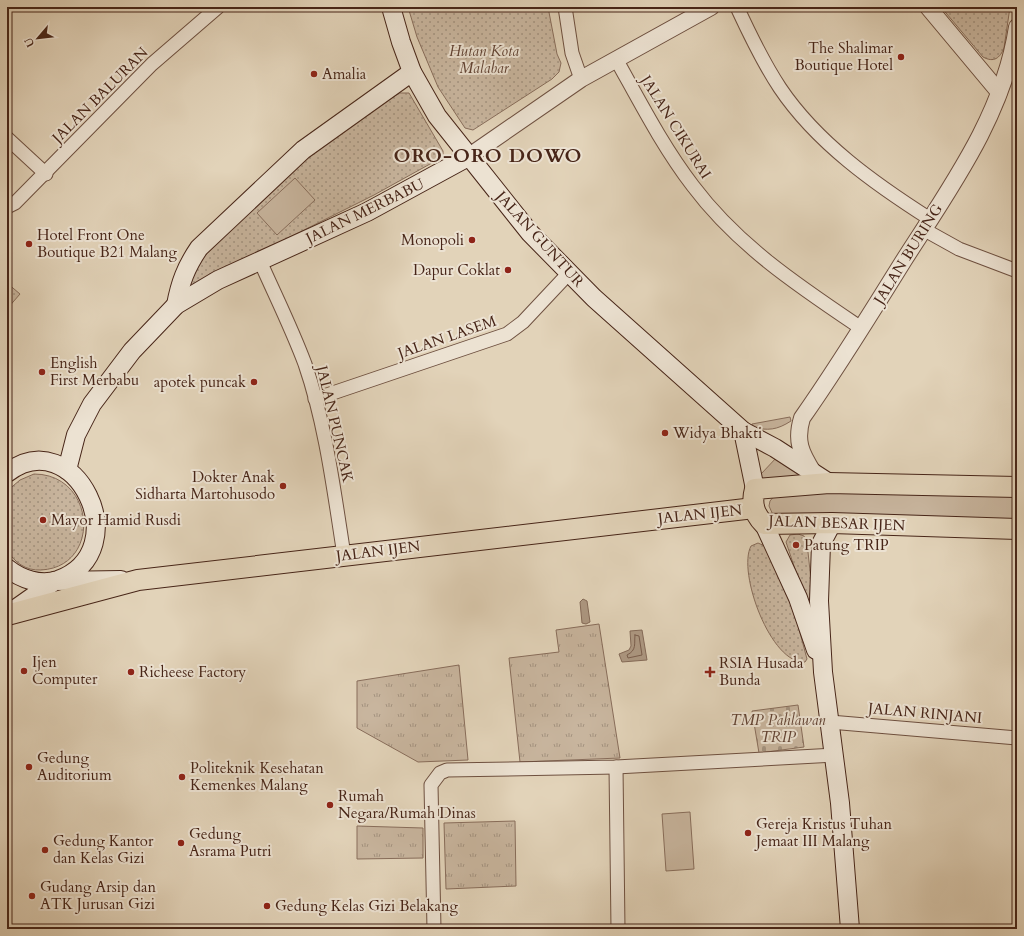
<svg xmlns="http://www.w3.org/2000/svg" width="1024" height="936" font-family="Cardo,serif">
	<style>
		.grass { fill: url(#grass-tufts); stroke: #886d5b }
		.cemetery { fill: url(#cemetery-stones); stroke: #886d5b }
		.park { fill: url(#park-dots); stroke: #886d5b }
		.garden { fill: #c8b59e; stroke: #886d5b }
		.water { fill: #ad9882; stroke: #846a58 }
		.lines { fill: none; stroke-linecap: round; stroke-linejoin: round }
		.shore { stroke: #7a5e4d; stroke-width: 1 }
		.minor-casing { stroke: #6e5040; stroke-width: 15 }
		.tertiary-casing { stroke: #6e5040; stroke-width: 18 }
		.secondary-casing { stroke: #472518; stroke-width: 20 }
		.primary-casing { stroke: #472518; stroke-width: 22 }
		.minor { stroke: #ece2d2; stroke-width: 13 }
		.tertiary { stroke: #ece2d2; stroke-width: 16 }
		.secondary { stroke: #ece2d2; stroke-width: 18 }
		.primary { stroke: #e2d3b9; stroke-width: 20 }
		.poi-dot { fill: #8f2418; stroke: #ece2d2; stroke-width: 1.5 }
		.labels { text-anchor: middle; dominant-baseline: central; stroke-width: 4; stroke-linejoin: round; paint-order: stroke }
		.poi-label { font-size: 15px; fill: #472518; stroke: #ece2d2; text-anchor: start }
		.park-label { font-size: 15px; font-style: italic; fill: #614233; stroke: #ece2d2 }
		.street-label { font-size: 15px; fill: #472518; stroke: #ece2d2 }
		.district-label { font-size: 19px; font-weight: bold; letter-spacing: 1px; fill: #472518; stroke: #ece2d2 }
	</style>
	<defs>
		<pattern id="grass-tufts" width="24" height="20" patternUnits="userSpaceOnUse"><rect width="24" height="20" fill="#c8b59e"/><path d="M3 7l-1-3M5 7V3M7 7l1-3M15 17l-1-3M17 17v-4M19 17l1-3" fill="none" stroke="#a49380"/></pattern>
		<pattern id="cemetery-stones" width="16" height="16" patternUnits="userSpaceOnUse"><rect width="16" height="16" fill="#c8b59e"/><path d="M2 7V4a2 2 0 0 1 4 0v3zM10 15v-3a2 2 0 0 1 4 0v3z" fill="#a49380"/></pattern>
		<pattern id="park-dots" width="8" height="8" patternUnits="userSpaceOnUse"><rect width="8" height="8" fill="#c8b59e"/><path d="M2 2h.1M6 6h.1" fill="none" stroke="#a49380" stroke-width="1.8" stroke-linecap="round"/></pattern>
	</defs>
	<rect width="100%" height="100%" fill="#e2d3b9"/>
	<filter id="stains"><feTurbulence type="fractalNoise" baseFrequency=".005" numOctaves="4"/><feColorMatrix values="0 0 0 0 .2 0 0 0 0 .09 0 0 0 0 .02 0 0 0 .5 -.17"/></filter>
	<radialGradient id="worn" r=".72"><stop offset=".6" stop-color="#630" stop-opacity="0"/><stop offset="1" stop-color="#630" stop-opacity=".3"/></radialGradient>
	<g class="grass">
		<path d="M599,624L620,758L520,762L509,658L559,652L556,630Z"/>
		<path d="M459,665L468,760L418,762L357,728V681Z"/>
		<path d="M515,821L516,886L446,889L444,823Z"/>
		<path d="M357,826L423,828V858L357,859Z"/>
	</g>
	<path class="cemetery" d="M798,705L804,747L759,753L752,711Z"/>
	<g class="park">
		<path d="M408,7H548L557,54L561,63L559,72L552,79L473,130L465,128L438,87L417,37Z"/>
		<path d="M941,7H1010L1004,48C1000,58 994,63 983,57Z"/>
		<path d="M399,93H409L443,151V155L439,159L374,195L190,287L187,279L201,255L310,153Z"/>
		<path d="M7,283L20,294L7,309Z"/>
		<path d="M34,474C96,474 102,567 41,570C26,571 14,562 7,550V491L20,480Z"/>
		<path d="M798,534L804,536L807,543L817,635L786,542L790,535Z"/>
		<path d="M758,543L765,546L792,603L807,659L805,662C771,665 737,572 751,546Z"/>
	</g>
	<g class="garden">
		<path d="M295,178L315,200L277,235L257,213Z"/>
		<path d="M790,417L791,421C777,430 768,431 752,427V424Z"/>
		<path d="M777,457L800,474L799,476L766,481L760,478L761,474Z"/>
		<path d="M831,489L1017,492V523L773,515L769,506L770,501L775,495Z"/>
		<path d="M690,812L694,869L666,871L662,814Z"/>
	</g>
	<g class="water">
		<path d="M583,599L587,601L590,622L586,624L582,623L580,602Z"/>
		<path d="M642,630L647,660L622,662L619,654L629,650L631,646L630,631Z"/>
	</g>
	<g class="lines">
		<path class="shore" d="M635,635L639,636L642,655L628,658L627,655C637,650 634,644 635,635Z"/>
		<defs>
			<g id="minor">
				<path d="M565,7L572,53L581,79"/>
				<path d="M737,7C749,33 764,64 780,88C817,143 875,184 930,219"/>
				<path d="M616,59C640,102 663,147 693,186C738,246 800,287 861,328"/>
				<path d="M7,138L46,174"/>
				<path d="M7,207L15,203L152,64L218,7"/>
				<path d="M923,229L959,249L1017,271"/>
				<path d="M260,261C275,295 292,329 305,364C326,425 334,492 344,555"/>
				<path d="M315,399L507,334L523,322L569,273"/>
				<path d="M830,722L1017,738"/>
				<path d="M616,767L618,929"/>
				<path d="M434,929L431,785L440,773L447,770L616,767L835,755"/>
			</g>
			<g id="tertiary">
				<path d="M928,7L999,92"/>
				<path d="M468,157L581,79L711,7"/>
				<path d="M813,472C801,453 795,441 802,418C838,367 871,313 904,260C950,188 1004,114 1017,27"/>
			</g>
			<g id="secondary">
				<path d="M391,7L401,42L412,72L437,116L530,233L594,298L743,431L775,448L829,483"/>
				<path d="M176,305C180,283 186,267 199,248L303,150L412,72"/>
				<path d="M743,431L755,489"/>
				<path d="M67,470L76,435L92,404L132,351L176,305L218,280L367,212L468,157"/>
				<path d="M7,473C74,421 139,550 58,580C40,586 21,579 7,568"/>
				<path d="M832,523L821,544L819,601L823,672L840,803L850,929"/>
				<path d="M764,524L798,598L816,650"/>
				<path d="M11,612L55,581L121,580"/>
			</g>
			<g id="primary">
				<path d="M1017,487L829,483L755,489C751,503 754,514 764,524L832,523L1017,529"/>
				<path d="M7,615L138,580L754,508"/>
			</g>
		</defs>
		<use href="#minor" class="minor-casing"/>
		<use href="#tertiary" class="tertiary-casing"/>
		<use href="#secondary" class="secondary-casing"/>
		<use href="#primary" class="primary-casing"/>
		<use href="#minor" class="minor"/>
		<use href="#tertiary" class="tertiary"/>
		<use href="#secondary" class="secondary"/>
		<use href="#primary" class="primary"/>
	</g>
	<g class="poi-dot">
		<circle cx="901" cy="57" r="4"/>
		<circle cx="314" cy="74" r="4"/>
		<circle cx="472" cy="240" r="4"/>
		<circle cx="29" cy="244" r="4"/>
		<circle cx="508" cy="270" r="4"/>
		<circle cx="42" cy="372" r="4"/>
		<circle cx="254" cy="382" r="4"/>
		<circle cx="665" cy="433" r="4"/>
		<circle cx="283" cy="486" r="4"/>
		<circle cx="43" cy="520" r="4"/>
		<circle cx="796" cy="545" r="4"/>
		<circle cx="24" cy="671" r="4"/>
		<circle cx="131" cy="672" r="4"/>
		<path d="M708 666h4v4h4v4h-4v4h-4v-4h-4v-4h4z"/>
		<circle cx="29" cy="767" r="4"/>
		<circle cx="182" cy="777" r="4"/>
		<circle cx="330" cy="805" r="4"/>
		<circle cx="748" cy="833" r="4"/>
		<circle cx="181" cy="843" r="4"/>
		<circle cx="45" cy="850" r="4"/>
		<circle cx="32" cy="896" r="4"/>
		<circle cx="267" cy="906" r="4"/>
	</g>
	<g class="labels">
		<g class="poi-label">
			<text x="893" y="48" text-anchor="end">The Shalimar<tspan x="893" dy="17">Boutique Hotel</tspan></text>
			<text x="322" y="74">Amalia</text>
			<text x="37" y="235">Hotel Front One<tspan x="37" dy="17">Boutique B21 Malang</tspan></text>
			<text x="464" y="240" text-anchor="end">Monopoli</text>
			<text x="500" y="270" text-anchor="end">Dapur Coklat</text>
			<text x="50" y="363">English<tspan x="50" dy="17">First Merbabu</tspan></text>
			<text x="246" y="382" text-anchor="end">apotek puncak</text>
			<text x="673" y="433">Widya Bhakti</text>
			<text x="275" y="477" text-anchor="end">Dokter Anak<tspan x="275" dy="17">Sidharta Martohusodo</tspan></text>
			<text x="51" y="520">Mayor Hamid Rusdi</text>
			<text x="804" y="545">Patung TRIP</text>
			<text x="32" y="662">Ijen<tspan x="32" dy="17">Computer</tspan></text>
			<text x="719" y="663">RSIA Husada<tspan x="719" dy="17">Bunda</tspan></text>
			<text x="139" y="672">Richeese Factory</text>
			<text x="37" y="758">Gedung<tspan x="37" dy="17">Auditorium</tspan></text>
			<text x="190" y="768">Politeknik Kesehatan<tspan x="190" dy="17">Kemenkes Malang</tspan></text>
			<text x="338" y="796">Rumah<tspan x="338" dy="17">Negara/Rumah Dinas</tspan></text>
			<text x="756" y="824">Gereja Kristus Tuhan<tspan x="756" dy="17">Jemaat III Malang</tspan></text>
			<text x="189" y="834">Gedung<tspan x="189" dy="17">Asrama Putri</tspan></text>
			<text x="53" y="841">Gedung Kantor<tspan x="53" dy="17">dan Kelas Gizi</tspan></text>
			<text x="40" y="887">Gudang Arsip dan<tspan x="40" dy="17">ATK Jurusan Gizi</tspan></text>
			<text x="275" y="906">Gedung Kelas Gizi Belakang</text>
		</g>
		<g class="park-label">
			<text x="484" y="51">Hutan Kota<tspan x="484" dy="17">Malabar</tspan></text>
			<text x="778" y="720">TMP Pahlawan<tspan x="778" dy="17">TRIP</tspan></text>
		</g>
		<g class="street-label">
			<text transform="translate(100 95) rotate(-45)">JALAN BALURAN</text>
			<text transform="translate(676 127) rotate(58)">JALAN CIKURAI</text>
			<text transform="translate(365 211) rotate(-26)">JALAN MERBABU</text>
			<text transform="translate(540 239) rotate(48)">JALAN GUNTUR</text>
			<text transform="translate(908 254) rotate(-58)">JALAN BURING</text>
			<text transform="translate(447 337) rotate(-19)">JALAN LASEM</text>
			<text transform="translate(335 424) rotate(77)">JALAN PUNCAK</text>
			<text transform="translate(700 514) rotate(-6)">JALAN IJEN</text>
			<text transform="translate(837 523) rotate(2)">JALAN BESAR IJEN</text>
			<text transform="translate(378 551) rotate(-7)">JALAN IJEN</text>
			<text transform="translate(925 713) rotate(5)">JALAN RINJANI</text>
		</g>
		<g class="district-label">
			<text x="488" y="156">ORO-ORO DOWO</text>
		</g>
	</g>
	<rect width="1024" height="936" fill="none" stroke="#e2d3b9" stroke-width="24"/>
	<rect x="8" y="8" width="1008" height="920" fill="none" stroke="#472518" stroke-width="2"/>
	<rect x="12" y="12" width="1000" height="912" fill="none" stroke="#472518"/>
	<g transform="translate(38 38) rotate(242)" stroke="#ece2d2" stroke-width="3" paint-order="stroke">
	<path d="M0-3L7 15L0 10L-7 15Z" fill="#472518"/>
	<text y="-6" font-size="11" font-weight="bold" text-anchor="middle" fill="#472518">U</text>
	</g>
	<rect width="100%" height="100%" filter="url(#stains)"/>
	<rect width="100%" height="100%" fill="url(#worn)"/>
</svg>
